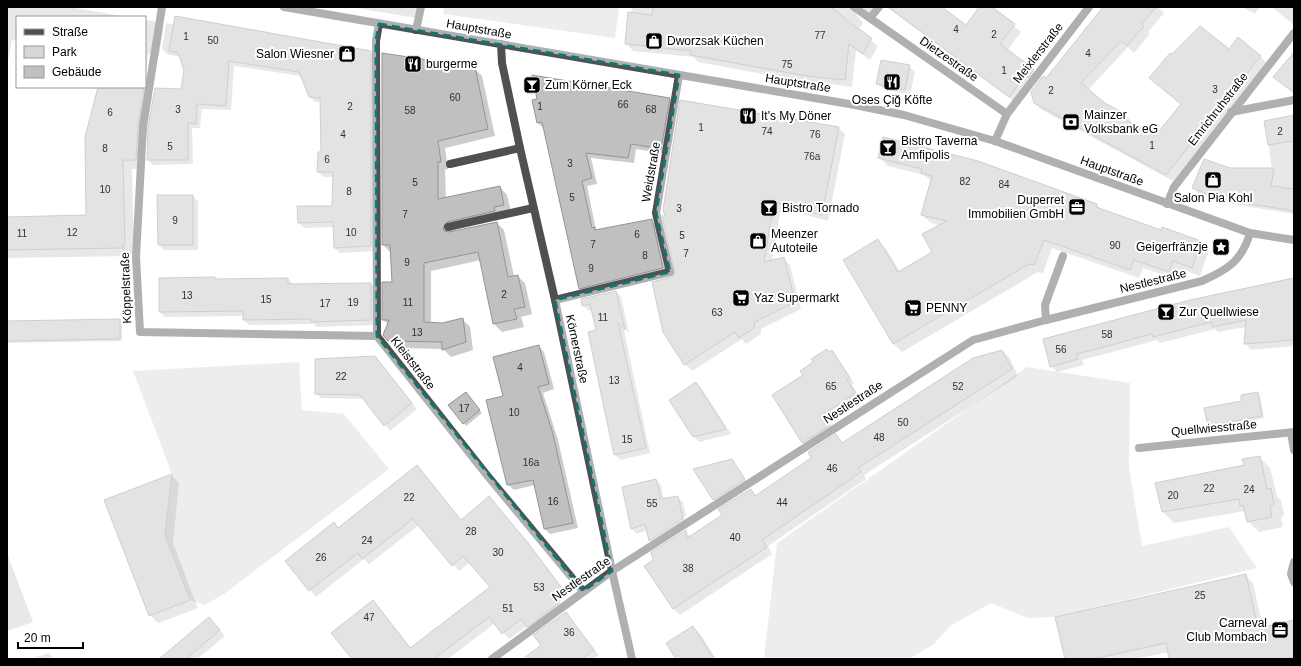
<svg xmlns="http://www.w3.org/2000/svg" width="1301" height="666" font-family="Arial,sans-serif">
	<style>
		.green { fill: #d7d7d7 }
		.shadow { fill: #0003 }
		.building { fill: #c0c0c0; stroke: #949494 }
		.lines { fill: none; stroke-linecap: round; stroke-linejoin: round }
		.service { stroke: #505050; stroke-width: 8 }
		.minor { stroke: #505050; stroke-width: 8 }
		.marked { fill: none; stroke: #0f766e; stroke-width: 3; stroke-dasharray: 8 5; stroke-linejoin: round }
		.labels { text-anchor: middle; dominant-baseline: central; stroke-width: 4; stroke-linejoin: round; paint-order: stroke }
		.number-label { font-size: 10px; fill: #303030 }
		.street-label { font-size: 12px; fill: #000; stroke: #fff }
		.poi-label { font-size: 12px; fill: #000; stroke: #fff; text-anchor: start }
	</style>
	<rect width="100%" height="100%" fill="#fff"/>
	<g class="green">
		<path d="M444,7H619L615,38L443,14Z"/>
		<path d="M299,362L302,410L344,414L389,469L224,594L205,605L190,600L165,535L172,474L133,371Z"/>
		<path d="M1027,367L1130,383L1129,468L1142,546L1229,527L1257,568L1055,617L1028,618L991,603L950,626L934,644L909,659H764L777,543Z"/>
	</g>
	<g class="shadow">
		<path d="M7,7H69L128,17H17V41L12,40L7,66Z"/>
		<path d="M352,7H418L416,18Z"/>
		<path d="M632,7H874L870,13L862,8L855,13L863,23L858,30L878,46L870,60L856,50L852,87L773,76L698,62L694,57L633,51L626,43Z"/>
		<path d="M887,7H945L943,9L966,26L980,7H991L1021,32L1007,51L1041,77L1035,84L1033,81L1016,103Z"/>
		<path d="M1105,7H1158L1164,13L1148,32L1150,34L1134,53L1128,47L1088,90L1105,104L1124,114L1131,121L1130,124L1156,138L1182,105L1172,55L1229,50L1260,56L1267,63L1173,181L1042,110L1035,103L1046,79Z"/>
		<path d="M1242,7H1260L1255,14Z"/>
		<path d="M1272,7H1294V25Z"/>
		<path d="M145,20L154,21L163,30L159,56L148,54L145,72Z"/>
		<path d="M166,23L370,52L375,57L376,251L340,253L335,248L334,227L304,228L299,223L298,207H333L334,177H324L318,172L322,153L321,102H315L310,97L302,76L234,66L231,110L202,109L200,128H192L193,164L153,165L148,160L181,90L185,70L180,57L167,54L162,49Z"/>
		<path d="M383,54L474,68L482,76L495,136L445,148L448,169L445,170L446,198L500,187L507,195L511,212L454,229L452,233L497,223L504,230L514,276H517L525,283L532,314L521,317L524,327L502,332L494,324L481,260L431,271V324H443L462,319L470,327L473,350L451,357L443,349L396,348L388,340V324L383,320L393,283L391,253L383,245Z"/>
		<path d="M909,66L915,72L910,95L883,89L878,84Z"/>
		<path d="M98,87H142L152,97L146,135L144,169H132L134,254H130L132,256L7,258V217L87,216L99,88Z"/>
		<path d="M669,99L675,105L667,154L636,149L634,163L591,158L597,184L587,186L596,230L651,220L657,226L669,274L585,294L580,288L544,129L538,123Z"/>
		<path d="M1294,116V214L1226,203L1198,193L1193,188L1230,169H1272L1265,121Z"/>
		<path d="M838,128L845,134L828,221L781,208L772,261L783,258L790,265L801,309L761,329V334L746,344L742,339L692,371L685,364L672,278Z"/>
		<path d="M879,157L1097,205L1102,210L1162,231L1201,242L1209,250L1200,276L1182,269L1178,280L1143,268L1139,278L1052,248L1043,273L1038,272L902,352L893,343L878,240L886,249L900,272L934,252L941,226L931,223L922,215L931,181L924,175L888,166Z"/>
		<path d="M192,196L198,201V250H164L159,245Z"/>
		<path d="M1294,277V346L1251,350L1246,344V327L1218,332L1215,329L1160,343L1157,340L1082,360L1084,365L1057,372L1051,366L1044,340Z"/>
		<path d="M214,278L217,280L288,279L293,284H371L376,289V325L317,327L314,324L249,325L244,320V316L165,317L160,312Z"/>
		<path d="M616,292L621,297L629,333L623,326L650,453L621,460L615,455L589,333L598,331L593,310L589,311L583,305Z"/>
		<path d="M119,320L122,322V341L7,343V322Z"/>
		<path d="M538,346L544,352L554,389L543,393L558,440L578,528L550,534L545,529L535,485L514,490L508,485L487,400L505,397Z"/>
		<path d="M832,351L854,383L852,385L860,399L828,420L835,431L808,448L803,442L805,375Z"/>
		<path d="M1002,351L1009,357L1018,376L864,475L866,479L768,546L772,554L680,615L674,609L646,566L686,532L691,537L723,515L751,490L757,496L813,458L836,435L843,443Z"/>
		<path d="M380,363L417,409L390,431L365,399L321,398L316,393Z"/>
		<path d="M696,384L702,389L731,434L699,442L694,436Z"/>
		<path d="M1258,393L1260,396L1264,418L1211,428L1208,425L1241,402Z"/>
		<path d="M468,395L482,413L466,426L464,423Z"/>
		<path d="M1259,457L1270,468L1277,496L1281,500L1284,515L1282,516L1281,519L1283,527L1259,532L1248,521L1245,511L1174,523L1163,512Z"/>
		<path d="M732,461L749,485L719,505L713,499Z"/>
		<path d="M417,466L461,521L489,497L534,550L568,595L559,602L565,609L534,632L527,626L509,639L495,623L448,659H353L379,608L411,648L491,587L470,562L459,571L419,525L369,564L364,559L316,597L286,561L334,523L338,528Z"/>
		<path d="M171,475L179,483L173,543L198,608L158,623L150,615Z"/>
		<path d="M656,480L661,485L664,500L677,497L683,502L686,516L652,538V540L686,518L688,524L655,546L650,540L647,530L637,534L632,529Z"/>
		<path d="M7,553L33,622L7,631Z"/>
		<path d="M1245,575L1253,583L1263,628L1294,621V659H1170L1169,652L1135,659H1066Z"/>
		<path d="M566,613L599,655L594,659H524L542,646Z"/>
		<path d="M214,623L225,636L197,659H160Z"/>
		<path d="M693,627L701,635L716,659H677Z"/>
		<path d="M48,653L55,659H31Z"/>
	</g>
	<g class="building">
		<path d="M653,7H831L853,25L872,38L863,54L849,44L845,80L806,76L690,55L691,51L625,44L628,12L652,15Z"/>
		<path d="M888,7H942L966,25L979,7H992L1015,24L1000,44L1034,69L1028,78L1027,73L1009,97Z"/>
		<path d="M1103,7H1156L1142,24L1144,26L1127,46L1121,41L1081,83L1105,103L1125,114L1122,118L1155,136L1181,104L1149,78L1170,53L1172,54L1200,26L1229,49L1238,37L1261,56L1166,175L1034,103L1031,92L1043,76L1046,78Z"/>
		<path d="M175,16L371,51V246L334,248L333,222L298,223L297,206H332L333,172H317L318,152H321L320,98L309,97L299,72L229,61L226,106L197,104L196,124L188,123V160H147L148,127L155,88L181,89L184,70L178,53L169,51Z"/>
		<path d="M1294,52V93L1273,77Z"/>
		<path d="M382,53L475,67L488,129L438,141L441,162H438V199L500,186L504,205L494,207L495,211L447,222L443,228L444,231L449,232L497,222L508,277L518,275L525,307L514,309L517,319L493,324L478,252L424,263V322L442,323L463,318L466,342L442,350V342L388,341L383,335L389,320H382V282H392L390,245H382Z"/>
		<path d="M881,60L910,65L905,90L876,84Z"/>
		<path d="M532,75L670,98L661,149L631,144L628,158L586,153L592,178L582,181L592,228L595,227V230L652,219L663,268L579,289L542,122L537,123L532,100L537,99Z"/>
		<path d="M98,87H144L138,126L136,160H123L125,245H122L125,248L7,250V217L86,215L85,137Z"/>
		<path d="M680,100L839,127L822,215L774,202L764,262L784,257L795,302L755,322L754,328L739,338L735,332L684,365L663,332L652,282L671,277L675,273L662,216H665L663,210Z"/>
		<path d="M1294,115V141L1268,145L1264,121Z"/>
		<path d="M883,137L978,161L1097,204L1096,207L1161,230L1162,227L1201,241L1192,268L1173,261L1169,272L1134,260L1130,270L1044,240L1034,265L1029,264L893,344L843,260L878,239L898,272L932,252L922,234L947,221L921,215L932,176L921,173L922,169L878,158Z"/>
		<path d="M1204,159L1230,168H1274L1271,186L1294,189V211L1220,199L1192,188Z"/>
		<path d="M157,195H193V245H158Z"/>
		<path d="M215,277V279L288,278V284L371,283V320L311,322V319L243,320V311L159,312V278Z"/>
		<path d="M1294,278V340L1244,344L1246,320L1212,327L1211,322L1153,337L1152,334L1077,354L1078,359L1050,367L1043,339L1190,300Z"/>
		<path d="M616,291L625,330L618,323L646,448L614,455L588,332L596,330L590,304L582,306L581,299Z"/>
		<path d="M120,319V339L7,341V321Z"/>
		<path d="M539,345L549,384L538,387L553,434L573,523L544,529L533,480L507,485L486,400L503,396L493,357Z"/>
		<path d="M827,349L829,352L832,350L850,378L847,380L856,393L823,414L830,425L802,443L772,395L803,375L800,371L813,362L811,359Z"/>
		<path d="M1002,350L1012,369L858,468L861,472L762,540L767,547L673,609L644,566L653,560L651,552L686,530L687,538L722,515L718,509L751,489L755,496L811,458L808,452L836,434L842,443L973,358Z"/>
		<path d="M375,356L412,403L384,426L360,395L315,394V359Z"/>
		<path d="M696,382L726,429L693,437L669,400Z"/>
		<path d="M466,392L480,410L463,424L448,405Z"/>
		<path d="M1258,392L1262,416L1208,426L1204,408L1241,401V395Z"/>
		<path d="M1260,456L1267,489L1271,488L1274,504L1271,505L1270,507L1272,517L1247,522L1243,505L1240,506L1239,499L1162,512L1155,483L1244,465L1242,459Z"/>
		<path d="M732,459L745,479L713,500L693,469Z"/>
		<path d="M417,465L461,520L489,496L528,543L562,589L554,595L559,603L527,627L521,619L502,634L489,617L434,659H352L331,633L373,600L410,648L490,587L463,556L452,566L413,519L362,559L358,553L309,591L285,561L334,522L338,528Z"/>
		<path d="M172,474L165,535L190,600L149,616L104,500Z"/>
		<path d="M656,479L661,499L678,496L683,519L649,541L645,524L631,529L622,487Z"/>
		<path d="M1246,574L1258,628L1294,620V657L1285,659H1169L1166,643L1093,659H1065L1055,617Z"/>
		<path d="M566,612L594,650L582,659H523L541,645L533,635Z"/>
		<path d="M209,617L220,630L186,659H159Z"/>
		<path d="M693,626L714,659H676L666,643Z"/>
	</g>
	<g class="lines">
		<g class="service">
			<path d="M450,164L520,148"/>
			<path d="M448,227L533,208"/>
			<path d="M1046,320L1045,305L1063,256"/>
			<path d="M1294,562L1291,574L1294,582"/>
		</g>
		<g class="minor">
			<path d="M162,7L143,126L136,257L140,332L377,336"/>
			<path d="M284,7L855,105L904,115L995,141L1250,233L1294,240"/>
			<path d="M854,7L1007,114L995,141"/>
			<path d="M870,18L879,7"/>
			<path d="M379,24L376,41L377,336L486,474L583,591"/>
			<path d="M416,30L421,7"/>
			<path d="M501,44L502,63L520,148L555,300L612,571L632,659"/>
			<path d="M1231,112L1294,100"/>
			<path d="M1007,114L1089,7"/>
			<path d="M1167,204L1174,187L1294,33"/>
			<path d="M555,300L670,272L656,213L679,75"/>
			<path d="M1291,433L1294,450"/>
			<path d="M1139,448L1294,432"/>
			<path d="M492,659L612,571L973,340L1046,320L1202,281C1227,270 1242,261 1250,233"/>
		</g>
	</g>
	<path d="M0 0H1301V666H0ZM379,24L679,75L656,213L670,272L555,300L612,571L583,591L377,336L376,41Z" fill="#fff" fill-opacity=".55" fill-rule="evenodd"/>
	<path class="marked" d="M379,24L679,75L656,213L670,272L555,300L612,571L583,591L377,336L376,41Z"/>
	<defs>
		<symbol id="shop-square" viewBox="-11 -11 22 22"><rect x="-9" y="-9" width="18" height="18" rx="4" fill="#000" stroke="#fff"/><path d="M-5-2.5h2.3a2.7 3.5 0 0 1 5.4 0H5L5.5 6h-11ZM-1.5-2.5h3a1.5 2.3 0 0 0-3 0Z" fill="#fff"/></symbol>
		<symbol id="restaurant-square" viewBox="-11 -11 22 22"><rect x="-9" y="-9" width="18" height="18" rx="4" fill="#000" stroke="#fff"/><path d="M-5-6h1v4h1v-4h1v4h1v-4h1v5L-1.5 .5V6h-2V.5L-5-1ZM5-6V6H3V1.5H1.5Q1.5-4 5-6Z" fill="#fff"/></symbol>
		<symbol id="bar-square" viewBox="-11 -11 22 22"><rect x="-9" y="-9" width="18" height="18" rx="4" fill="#000" stroke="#fff"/><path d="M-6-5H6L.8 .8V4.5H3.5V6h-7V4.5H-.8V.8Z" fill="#fff"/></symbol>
		<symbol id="bank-square" viewBox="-11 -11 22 22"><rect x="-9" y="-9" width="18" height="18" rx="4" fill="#000" stroke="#fff"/><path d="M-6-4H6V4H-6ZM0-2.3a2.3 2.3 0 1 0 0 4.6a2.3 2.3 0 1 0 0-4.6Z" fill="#fff"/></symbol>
		<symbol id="office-square" viewBox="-11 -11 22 22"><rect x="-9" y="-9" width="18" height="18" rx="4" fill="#000" stroke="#fff"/><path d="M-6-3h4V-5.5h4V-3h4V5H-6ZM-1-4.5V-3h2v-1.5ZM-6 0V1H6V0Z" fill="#fff"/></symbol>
		<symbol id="sight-square" viewBox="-11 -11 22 22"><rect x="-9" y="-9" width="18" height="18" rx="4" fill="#000" stroke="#fff"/><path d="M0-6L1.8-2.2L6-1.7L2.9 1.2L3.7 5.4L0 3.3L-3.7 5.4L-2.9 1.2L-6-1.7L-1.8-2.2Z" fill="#fff"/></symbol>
		<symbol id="supermarket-square" viewBox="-11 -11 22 22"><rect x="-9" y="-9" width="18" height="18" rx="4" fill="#000" stroke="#fff"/><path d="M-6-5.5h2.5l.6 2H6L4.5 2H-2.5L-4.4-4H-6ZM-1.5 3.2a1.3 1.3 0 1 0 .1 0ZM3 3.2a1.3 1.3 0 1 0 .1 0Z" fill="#fff"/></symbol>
	</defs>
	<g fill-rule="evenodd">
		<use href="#shop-square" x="644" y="31" width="20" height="20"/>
		<use href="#shop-square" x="337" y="44" width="20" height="20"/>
		<use href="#restaurant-square" x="403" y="54" width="20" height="20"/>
		<use href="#restaurant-square" x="882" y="72" width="20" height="20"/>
		<use href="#bar-square" x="522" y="75" width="20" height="20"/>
		<use href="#restaurant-square" x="738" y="106" width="20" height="20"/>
		<use href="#bank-square" x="1061" y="112" width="20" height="20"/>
		<use href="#bar-square" x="878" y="138" width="20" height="20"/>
		<use href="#shop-square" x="1203" y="170" width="20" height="20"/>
		<use href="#office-square" x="1067" y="197" width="20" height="20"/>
		<use href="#bar-square" x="759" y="198" width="20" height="20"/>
		<use href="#shop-square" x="748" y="231" width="20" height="20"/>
		<use href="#sight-square" x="1211" y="237" width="20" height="20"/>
		<use href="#supermarket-square" x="731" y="288" width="20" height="20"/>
		<use href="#supermarket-square" x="903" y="298" width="20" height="20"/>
		<use href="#bar-square" x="1156" y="302" width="20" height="20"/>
		<use href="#office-square" x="1270" y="620" width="20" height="20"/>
	</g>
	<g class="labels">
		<g class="number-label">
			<text x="956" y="29">4</text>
			<text x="994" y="34">2</text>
			<text x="820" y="35">77</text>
			<text x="186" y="36">1</text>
			<text x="213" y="40">50</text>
			<text x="1088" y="53">4</text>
			<text x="787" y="64">75</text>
			<text x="1004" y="70">1</text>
			<text x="1215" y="89">3</text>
			<text x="1051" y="90">2</text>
			<text x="455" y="97">60</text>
			<text x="623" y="104">66</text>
			<text x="350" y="106">2</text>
			<text x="540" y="106">1</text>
			<text x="178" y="109">3</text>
			<text x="651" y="109">68</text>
			<text x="410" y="110">58</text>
			<text x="110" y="112">6</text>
			<text x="701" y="127">1</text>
			<text x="767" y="131">74</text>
			<text x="1280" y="131">2</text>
			<text x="343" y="134">4</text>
			<text x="815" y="134">76</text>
			<text x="1152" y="145">1</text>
			<text x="170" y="146">5</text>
			<text x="105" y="148">8</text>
			<text x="812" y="156">76a</text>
			<text x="327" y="159">6</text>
			<text x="570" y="163">3</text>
			<text x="965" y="181">82</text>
			<text x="415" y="182">5</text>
			<text x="1004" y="184">84</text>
			<text x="105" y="189">10</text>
			<text x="349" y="191">8</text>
			<text x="572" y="197">5</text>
			<text x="679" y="208">3</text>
			<text x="405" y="214">7</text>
			<text x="175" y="220">9</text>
			<text x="72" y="232">12</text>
			<text x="351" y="232">10</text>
			<text x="22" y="233">11</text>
			<text x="637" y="234">6</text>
			<text x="682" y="235">5</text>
			<text x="593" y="244">7</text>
			<text x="1115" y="245">90</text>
			<text x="686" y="253">7</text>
			<text x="645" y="255">8</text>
			<text x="407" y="262">9</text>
			<text x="591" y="268">9</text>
			<text x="504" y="294">2</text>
			<text x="187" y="295">13</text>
			<text x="266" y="299">15</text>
			<text x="353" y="302">19</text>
			<text x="408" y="302">11</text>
			<text x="325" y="303">17</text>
			<text x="717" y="312">63</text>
			<text x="603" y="317">11</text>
			<text x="417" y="332">13</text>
			<text x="1107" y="334">58</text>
			<text x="1061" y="349">56</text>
			<text x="520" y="367">4</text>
			<text x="341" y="376">22</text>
			<text x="614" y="380">13</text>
			<text x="831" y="386">65</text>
			<text x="958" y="386">52</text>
			<text x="464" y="408">17</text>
			<text x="514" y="412">10</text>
			<text x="903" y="422">50</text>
			<text x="879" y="437">48</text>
			<text x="627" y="439">15</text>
			<text x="531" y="462">16a</text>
			<text x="832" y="468">46</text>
			<text x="1209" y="488">22</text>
			<text x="1249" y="489">24</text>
			<text x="1173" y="495">20</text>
			<text x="409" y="497">22</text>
			<text x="553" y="501">16</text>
			<text x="782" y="502">44</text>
			<text x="652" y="503">55</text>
			<text x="471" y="531">28</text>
			<text x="735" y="537">40</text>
			<text x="367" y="540">24</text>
			<text x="498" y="552">30</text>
			<text x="321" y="557">26</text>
			<text x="688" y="568">38</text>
			<text x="539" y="587">53</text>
			<text x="1200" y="595">25</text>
			<text x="508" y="608">51</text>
			<text x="369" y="617">47</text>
			<text x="569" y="632">36</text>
		</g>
		<g class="street-label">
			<text transform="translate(479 29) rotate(10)">Hauptstraße</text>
			<text transform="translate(1038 53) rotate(-52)">Meixlerstraße</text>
			<text transform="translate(949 59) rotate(35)">Dietzestraße</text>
			<text transform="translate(798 83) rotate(9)">Hauptstraße</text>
			<text transform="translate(1218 109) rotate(-52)">Emrichruhstraße</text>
			<text transform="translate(1112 171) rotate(20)">Hauptstraße</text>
			<text transform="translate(651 172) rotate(-80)">Weidstraße</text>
			<text transform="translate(1153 281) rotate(-14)">Nestlestraße</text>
			<text transform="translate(126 288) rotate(-92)">Köppelstraße</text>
			<text transform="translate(577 349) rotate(78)">Körnerstraße</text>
			<text transform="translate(413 363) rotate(52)">Kleiststraße</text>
			<text transform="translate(853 402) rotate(-33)">Nestlestraße</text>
			<text transform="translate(1214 428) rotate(-5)">Quellwiesstraße</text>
			<text transform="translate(581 579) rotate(-35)">Nestlestraße</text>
		</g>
		<g class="poi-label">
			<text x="667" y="41">Dworzsak Küchen</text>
			<text x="334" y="54" text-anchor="end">Salon Wiesner</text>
			<text x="426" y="64">burgerme</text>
			<text x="545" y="85">Zum Körner Eck</text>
			<text x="892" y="100" text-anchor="middle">Oses Çiğ Köfte</text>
			<text x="1084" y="115">Mainzer<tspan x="1084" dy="14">Volksbank eG</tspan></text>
			<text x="761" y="116">It's My Döner</text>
			<text x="901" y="141">Bistro Taverna<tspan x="901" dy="14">Amfipolis</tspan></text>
			<text x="1213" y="198" text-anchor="middle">Salon Pia Kohl</text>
			<text x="1064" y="200" text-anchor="end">Duperret<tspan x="1064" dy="14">Immobilien GmbH</tspan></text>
			<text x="782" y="208">Bistro Tornado</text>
			<text x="771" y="234">Meenzer<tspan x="771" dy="14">Autoteile</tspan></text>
			<text x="1208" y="247" text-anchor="end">Geigerfränzje</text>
			<text x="754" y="298">Yaz Supermarkt</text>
			<text x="926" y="308">PENNY</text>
			<text x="1179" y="312">Zur Quellwiese</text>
			<text x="1267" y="623" text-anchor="end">Carneval<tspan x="1267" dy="14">Club Mombach</tspan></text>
		</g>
	</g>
	<rect width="1301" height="666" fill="none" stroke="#000000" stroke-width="16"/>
	<rect x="16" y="16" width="130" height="72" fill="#ffffff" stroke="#999999"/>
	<rect x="24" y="29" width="20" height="6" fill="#505050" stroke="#999999"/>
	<text x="52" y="36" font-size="12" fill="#000000">Straße</text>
	<rect x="24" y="46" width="20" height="12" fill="#d7d7d7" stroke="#999999"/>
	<text x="52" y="56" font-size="12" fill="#000000">Park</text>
	<rect x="24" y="66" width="20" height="12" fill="#c0c0c0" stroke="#999999"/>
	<text x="52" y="76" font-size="12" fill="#000000">Gebäude</text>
	<path d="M18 642v6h65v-6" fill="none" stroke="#000000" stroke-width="2"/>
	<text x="24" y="642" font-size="12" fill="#000000" stroke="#ffffff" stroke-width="3" paint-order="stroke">20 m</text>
</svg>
